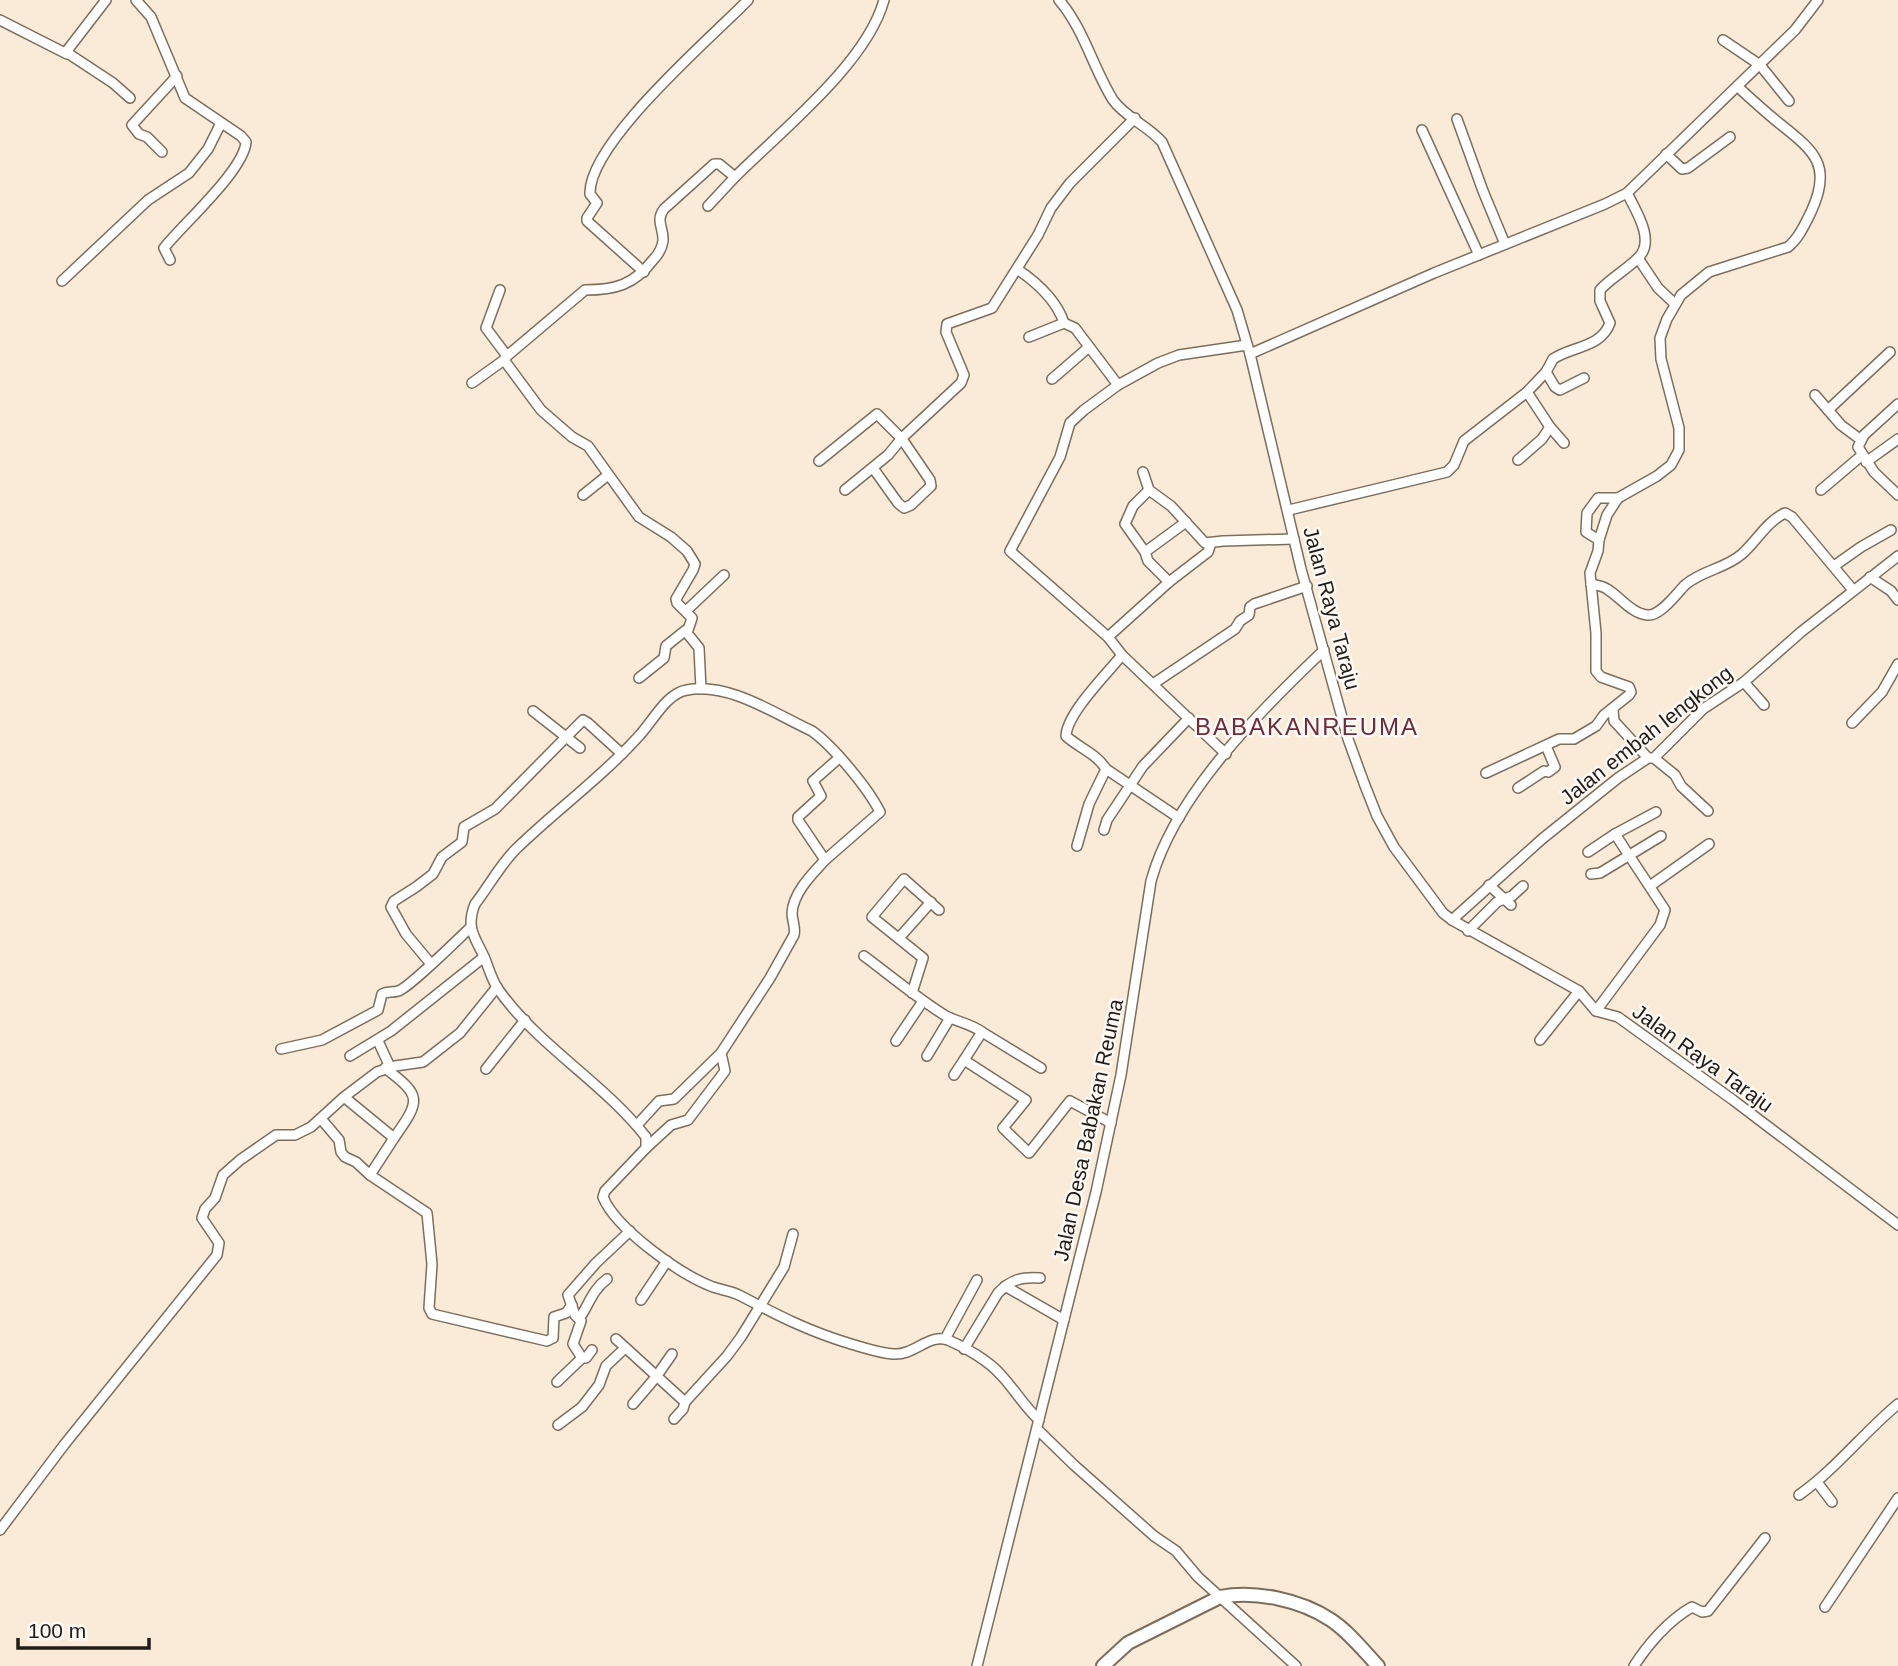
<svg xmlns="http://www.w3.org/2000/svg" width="1898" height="1666" font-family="Arial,sans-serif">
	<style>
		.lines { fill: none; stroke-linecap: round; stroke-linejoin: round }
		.street-casing { stroke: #7b6e5d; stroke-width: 12 }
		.secondary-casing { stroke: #7b6e5d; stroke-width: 16 }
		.street { stroke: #fff; stroke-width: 9 }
		.secondary { stroke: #fff; stroke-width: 12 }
		.labels { text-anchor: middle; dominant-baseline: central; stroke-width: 5; stroke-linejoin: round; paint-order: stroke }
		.street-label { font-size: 21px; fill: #221c16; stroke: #fdfaf6 }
		.quarter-label { font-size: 24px; letter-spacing: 2px; fill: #702a38; stroke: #fdfaf6 }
	</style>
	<rect width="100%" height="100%" fill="#faebd8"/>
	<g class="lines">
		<defs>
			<g id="street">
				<path d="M106,0L66,52L113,83L130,98"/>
				<path d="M136,0L151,17L185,98L241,136L246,142C244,170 184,223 164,248L170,260"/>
				<path d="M1059,0C1084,29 1093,68 1113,100C1125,117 1148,126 1162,142L1237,310L1250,354L1301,569L1348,739L1364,783L1377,816L1394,847L1443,913L1452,920L1579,991L1596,1011L1618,1017L1733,1100L1898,1225"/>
				<path d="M0,20L67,54"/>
				<path d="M1723,40L1760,65L1789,101"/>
				<path d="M1457,119L1483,191L1505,244"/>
				<path d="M1422,130L1479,255"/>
				<path d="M162,152L147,137L139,134L132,125L177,76"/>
				<path d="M1666,154L1682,169L1688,168L1730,137"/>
				<path d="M708,206L735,177"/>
				<path d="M1638,258L1658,288L1675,304"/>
				<path d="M1017,269C1036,282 1057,301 1064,323"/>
				<path d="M644,272L587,221V218L597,203L590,194C588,143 711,38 748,0"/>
				<path d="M62,281L148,200L189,173L208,149L221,123"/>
				<path d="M500,290L486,328L507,356L585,290C615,290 634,285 653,260C658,255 662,248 663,241C664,228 655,221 664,209L714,164H719L735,177C781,131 867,63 884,0"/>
				<path d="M1029,337L1064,323L1075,328L1118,385"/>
				<path d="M1250,354L1434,273L1605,204L1627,193L1795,30L1818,0"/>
				<path d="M507,356L504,360L541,410L572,437L588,446L639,517L671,537L687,551L695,564L693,570L676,599L677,603L692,618L687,633L699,648L701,689"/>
				<path d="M1546,372L1555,387L1560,390L1584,378"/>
				<path d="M1052,379L1089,347"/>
				<path d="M472,383L504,360"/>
				<path d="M1527,392L1550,427L1564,443"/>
				<path d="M1815,395L1841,425L1861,440"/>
				<path d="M1898,404L1864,435L1858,447L1874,472L1898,495"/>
				<path d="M1828,410L1890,352"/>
				<path d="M1518,460L1542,439L1550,427"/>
				<path d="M819,461L877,414L902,439L930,480L931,486L911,505L904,508L898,503L873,468"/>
				<path d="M1866,462L1898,439"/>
				<path d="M1143,472L1149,490L1171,506L1205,543L1223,541L1294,539"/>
				<path d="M845,490L888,455L903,437L961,383L964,375L946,332L947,324L992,308L1038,235L1051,208L1070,183L1135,118"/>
				<path d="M1149,490L1133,506L1125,524L1145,552L1148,561L1169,582"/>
				<path d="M1821,490L1861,456"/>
				<path d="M583,495L608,475"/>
				<path d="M1289,510L1447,472L1454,465L1464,441L1527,392L1546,372L1553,359C1572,346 1601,348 1610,323L1600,301V290C1611,278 1626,270 1638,258C1656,241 1636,211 1627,193"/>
				<path d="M1599,540L1607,515L1618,498"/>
				<path d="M1145,552L1186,522"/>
				<path d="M1834,566L1861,547L1891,530"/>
				<path d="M1870,577L1891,591L1898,600"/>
				<path d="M1591,584C1596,585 1603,586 1607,589C1619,596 1632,614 1647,615C1660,617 1677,593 1685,585C1702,570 1725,569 1742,554C1757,541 1766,522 1785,513L1792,517L1853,590"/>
				<path d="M687,610L724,575"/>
				<path d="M1108,637L1169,582L1208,552L1211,543"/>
				<path d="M639,678L664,658L666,646L686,630"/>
				<path d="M1744,682L1764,705"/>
				<path d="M1153,684L1235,629L1240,621L1249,615L1250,607L1254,604L1307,586"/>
				<path d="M1613,710L1614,721L1648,758"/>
				<path d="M533,711L580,748"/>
				<path d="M1852,723L1882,692L1898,664"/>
				<path d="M1226,754L1122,655L1108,637L1010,551L1060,457L1070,423L1084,410L1118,385L1158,363L1179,355L1247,345"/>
				<path d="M1654,758L1675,775L1681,786L1708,811"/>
				<path d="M1106,769C1096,753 1079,748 1066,736C1067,713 1107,674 1122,655"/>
				<path d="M1486,773L1559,739H1574L1596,726L1604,715L1629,695L1631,692L1629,687L1601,677L1596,671V633L1590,573L1598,551L1599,540L1586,532L1587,513L1598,498H1618L1657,476L1671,465L1679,450V428L1661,359L1660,338L1667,319L1681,295L1709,272L1788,247C1799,238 1805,224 1811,212C1833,165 1814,151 1779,123C1764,111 1751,99 1738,87"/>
				<path d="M1518,788L1544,771L1548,772L1555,767L1546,746"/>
				<path d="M1104,830L1107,820L1143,766L1189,718"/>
				<path d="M1077,846L1089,804L1106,769L1179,818"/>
				<path d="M1588,852L1615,834"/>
				<path d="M825,860L880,812C868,788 833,746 812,731C775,714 729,682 687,690C666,693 652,723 638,737C601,778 556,810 516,849C500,865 489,886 475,904C465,929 476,938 485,959C489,969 492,980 498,989C538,1046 603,1082 646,1137V1148L605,1191L603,1197C616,1229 681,1275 713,1287C722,1290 731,1291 739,1295C779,1316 808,1331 851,1344C865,1348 879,1353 893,1354C914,1356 929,1333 948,1340C965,1347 989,1361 1001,1375C1015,1390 1024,1406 1039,1420"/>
				<path d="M1591,874L1600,873L1661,836"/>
				<path d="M1489,885L1511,905"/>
				<path d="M1650,886L1709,844"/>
				<path d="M1452,920L1542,839L1618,778L1648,758H1654L1703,709L1744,682L1801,632L1898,556"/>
				<path d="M1468,931L1497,902L1512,896L1523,886"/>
				<path d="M899,938L931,902"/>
				<path d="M864,956C891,976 917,998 946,1016C958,1022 971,1024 982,1032L964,1060L1026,1100L1003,1128L1029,1153L1070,1101L1111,1123"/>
				<path d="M431,964L406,934L391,907L394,901L416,887L433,874L442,857L462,842L464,827L495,809L583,720L588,723L622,754"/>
				<path d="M912,993L923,958L872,917L904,879L939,910"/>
				<path d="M1596,1011L1660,925L1665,910L1615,834L1656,812"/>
				<path d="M982,1032L1041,1068"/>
				<path d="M1540,1040L1579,991"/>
				<path d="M378,1041L390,1067"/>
				<path d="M896,1041L923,1001"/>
				<path d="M281,1049L322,1040L378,1010L382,994C388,991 392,993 398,991C409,988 459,938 471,927"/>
				<path d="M350,1056L391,1031L484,957"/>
				<path d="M927,1056L950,1018"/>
				<path d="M486,1069L525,1020"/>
				<path d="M954,1075L964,1060"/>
				<path d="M344,1097L394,1138C421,1100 422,1096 385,1068"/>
				<path d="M322,1120L339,1140L341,1152L345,1157L356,1162L370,1175L427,1213L432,1264L429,1308L432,1314L547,1341L553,1338L554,1317L566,1313L572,1305"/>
				<path d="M637,1125L659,1101L674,1099L721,1053L770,978L794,935C796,927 792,921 792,913C793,893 812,874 825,860L798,820V817L821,796L813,781L839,758"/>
				<path d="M646,1148L671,1125L688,1120L725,1071L721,1053"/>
				<path d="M370,1175L394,1138"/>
				<path d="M1005,1286L1064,1320"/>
				<path d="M641,1300L667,1261"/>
				<path d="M579,1319C589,1305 592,1290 607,1279"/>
				<path d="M616,1339L685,1402L727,1356L741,1337L784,1267L793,1234"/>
				<path d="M945,1339L977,1280"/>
				<path d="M964,1349L998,1293C1012,1279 1021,1277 1040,1278"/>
				<path d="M582,1358H586L592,1350"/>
				<path d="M557,1382L582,1358L573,1344L581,1321L575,1315L568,1295L596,1263L630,1231"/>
				<path d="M633,1404L656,1377L672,1354"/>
				<path d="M674,1419L683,1409L685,1402"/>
				<path d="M558,1425L582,1407L599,1385L606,1366L625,1348"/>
				<path d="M1037,1429L1074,1465L1154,1536L1176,1551L1198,1577L1296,1666"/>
				<path d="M1817,1482L1832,1502"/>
				<path d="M1799,1495C1836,1469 1863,1433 1898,1404"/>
				<path d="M0,1530L64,1445L217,1255L219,1243L202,1218L205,1209L215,1198L223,1175L240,1160L276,1135H295L311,1127L344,1097L377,1072L395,1066L423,1062L460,1033L497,987"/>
				<path d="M1825,1607L1898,1498"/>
				<path d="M977,1666L1096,1192L1121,1075L1151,881C1175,794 1260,711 1324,650"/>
				<path d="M1634,1666C1648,1644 1669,1620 1692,1607L1702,1612L1708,1611L1765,1538"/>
			</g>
			<path id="secondary" d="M1103,1666L1128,1643L1220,1597C1255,1590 1301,1600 1331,1620C1349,1632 1363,1650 1378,1666"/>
		</defs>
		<use href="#street" class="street-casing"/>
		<use href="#secondary" class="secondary-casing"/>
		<use href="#street" class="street"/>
		<use href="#secondary" class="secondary"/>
	</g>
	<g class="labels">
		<g class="street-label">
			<text transform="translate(1332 608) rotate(75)">Jalan Raya Taraju</text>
			<text transform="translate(1646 735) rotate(-38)">Jalan embah lengkong</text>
			<text transform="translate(1703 1058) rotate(36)">Jalan Raya Taraju</text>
			<text transform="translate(1088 1130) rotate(-78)">Jalan Desa Babakan Reuma</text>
		</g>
		<g class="quarter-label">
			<text x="1307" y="726">BABAKANREUMA</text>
		</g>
	</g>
	<path d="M18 1638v10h131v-10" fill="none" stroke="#221c16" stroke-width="3.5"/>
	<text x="28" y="1638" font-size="21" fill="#221c16" stroke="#fdfaf6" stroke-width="5" paint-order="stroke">100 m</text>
</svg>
